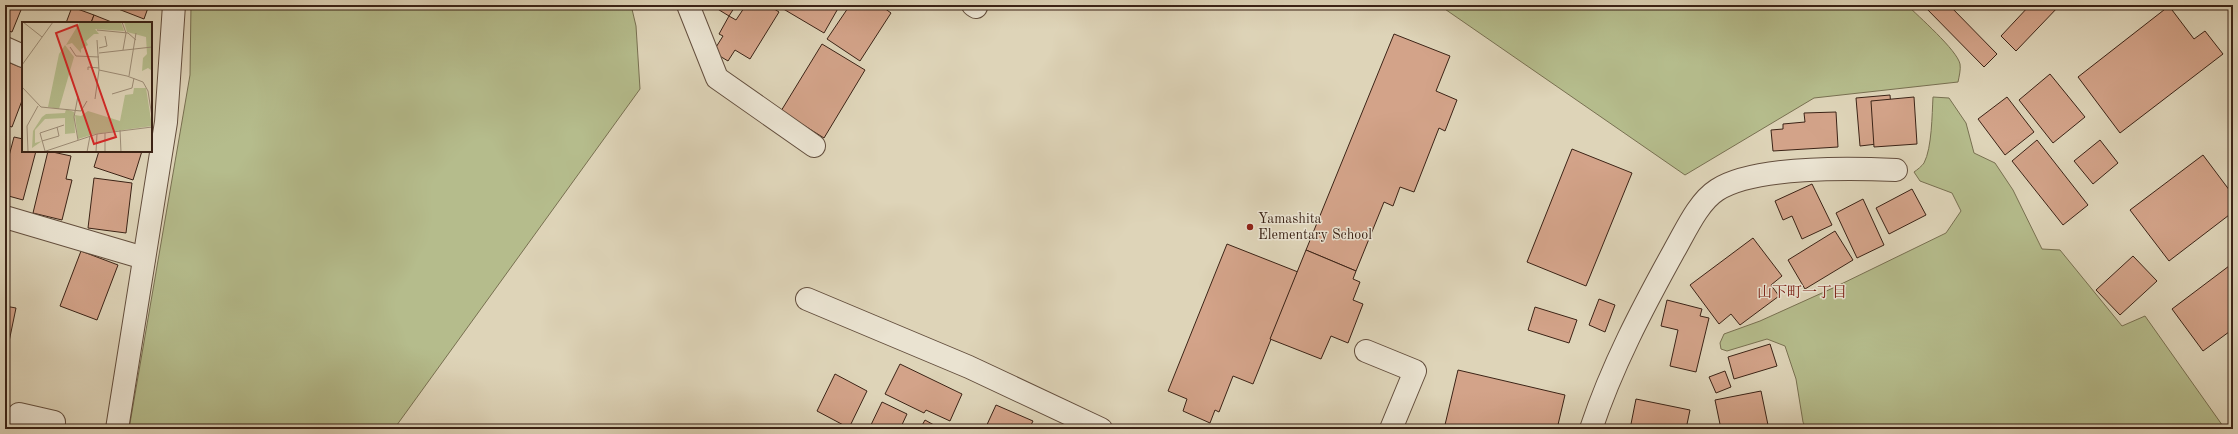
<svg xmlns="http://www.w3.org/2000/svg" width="2238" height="434" font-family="'Old Standard TT','Noto Serif JP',serif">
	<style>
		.green { fill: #b5bc8c; stroke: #787051 }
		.building { fill: #d3a389; stroke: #3b2316 }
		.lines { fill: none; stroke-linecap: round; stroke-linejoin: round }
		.minor-casing { stroke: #644f3e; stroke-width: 24 }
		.minor { stroke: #eae3d1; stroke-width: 22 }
		.poi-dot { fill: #8f2418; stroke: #eae3d1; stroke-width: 1.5 }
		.labels { text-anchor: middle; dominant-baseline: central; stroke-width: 3; stroke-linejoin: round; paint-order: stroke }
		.poi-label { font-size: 14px; fill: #3b2316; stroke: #eae3d1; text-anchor: start }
		.neighbourhood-label { font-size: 15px; fill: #7a1f14; stroke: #eae3d1 }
		.inset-road { fill: none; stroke: #9d8d77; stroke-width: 1 }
		.view { fill: #d62828; fill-opacity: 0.15; stroke: #d62828; stroke-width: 2 }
		.inset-edge { fill: none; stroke: #3b2316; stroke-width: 2 }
	</style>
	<rect width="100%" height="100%" fill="#ded4b8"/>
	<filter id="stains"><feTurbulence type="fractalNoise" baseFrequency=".005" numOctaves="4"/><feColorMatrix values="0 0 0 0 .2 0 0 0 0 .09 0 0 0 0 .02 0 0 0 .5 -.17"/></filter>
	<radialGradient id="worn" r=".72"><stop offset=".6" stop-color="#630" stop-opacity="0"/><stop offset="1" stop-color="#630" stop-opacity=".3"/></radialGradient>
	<g class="green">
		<path d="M191,5H631L636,26L640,89L394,429H129L190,75Z"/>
		<path d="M1439,5H1907C1918,16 1957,50 1960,64C1961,69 1959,77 1958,82L1814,98L1685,175Z"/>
		<path d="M1933,97L1949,98L1966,123L1974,153L1995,163L2013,190L2042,249L2060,250L2122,326L2145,316L2225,429H1806L1803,422L1796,379L1785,346L1767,339L1727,351L1721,349L1720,343L1724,334L1760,321L1833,288L1946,233L1961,211L1952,193L1920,181L1914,172C1917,170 1922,166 1924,163C1932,148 1932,114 1933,97Z"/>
	</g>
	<g class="building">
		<path d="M5,5H23L12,32L5,30Z"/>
		<path d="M108,5H149L144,19Z"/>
		<path d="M711,5H736L729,16Z"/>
		<path d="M746,5H768L779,12L750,59L735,50L728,61L713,52L723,36L719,34L729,16L736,20Z"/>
		<path d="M781,5H840L824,33L780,7Z"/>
		<path d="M850,5H880L891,13L860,61L827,39Z"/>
		<path d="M1923,5H1949L1997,54L1984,67Z"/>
		<path d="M2030,5H2060L2016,51L2001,36Z"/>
		<path d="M2169,6L2194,39L2205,31L2223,54L2120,133L2078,77Z"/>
		<path d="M72,7L94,15L91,23H66Z"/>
		<path d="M94,15L114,23H91Z"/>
		<path d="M1394,34L1450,56L1436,91L1457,100L1445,131L1439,128L1414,192L1400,187L1393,206L1384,202L1356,271L1306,250Z"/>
		<path d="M822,44L865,70L824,138L781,111Z"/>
		<path d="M5,61L23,68V98L12,127L5,125Z"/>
		<path d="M2050,74L2085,117L2053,143L2019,100Z"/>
		<path d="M1890,95L1894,142L1860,146L1856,98Z"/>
		<path d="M1914,97L1917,144L1874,147L1871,101Z"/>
		<path d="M2007,97L2034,132L2005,155L1978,119Z"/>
		<path d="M1836,112L1838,147L1773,151L1771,130L1783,129V124L1805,122L1804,113Z"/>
		<path d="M14,137L23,139V151H36L23,200L5,195V171Z"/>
		<path d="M2037,140L2088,205L2063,225L2012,161Z"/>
		<path d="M2100,140L2118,163L2093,184L2074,161Z"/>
		<path d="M1572,149L1632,173L1586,286L1527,262Z"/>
		<path d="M48,151L71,156L66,179L72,180L62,220L33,213Z"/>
		<path d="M99,151H142L133,180L94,167Z"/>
		<path d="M2203,155L2233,195V212L2169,261L2130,210Z"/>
		<path d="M94,178L132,183L126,233L88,228Z"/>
		<path d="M1812,184L1832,225L1802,239L1792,216L1783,220L1775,201Z"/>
		<path d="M1912,189L1926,215L1889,234L1876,208Z"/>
		<path d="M1863,199L1884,245L1857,258L1836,213Z"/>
		<path d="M1835,231L1853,260L1805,289L1788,260Z"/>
		<path d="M1753,238L1782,276L1771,285L1779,296L1740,325L1731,314L1719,324L1690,285Z"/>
		<path d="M1227,244L1298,272L1253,384L1233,376L1219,412L1215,410L1210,423L1183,411L1187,399L1168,391Z"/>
		<path d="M1306,250L1356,271L1353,279L1360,282L1353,300L1363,304L1348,343L1331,336L1321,359L1270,339Z"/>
		<path d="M81,251L118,265L97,320L60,306Z"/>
		<path d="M2133,256L2157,281L2120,315L2096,290Z"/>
		<path d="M2233,263V329L2203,351L2172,309Z"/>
		<path d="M1599,299L1615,305L1605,332L1589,325Z"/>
		<path d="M1667,300L1702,309L1700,316L1709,318L1696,372L1670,366L1678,330L1661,326Z"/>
		<path d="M5,306L16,308L5,361Z"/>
		<path d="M1535,307L1577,320L1569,343L1528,330Z"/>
		<path d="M1770,344L1777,366L1734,379L1728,357Z"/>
		<path d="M900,364L962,394L950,421L926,410L924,413L885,394Z"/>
		<path d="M1458,370L1565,395L1557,429H1444Z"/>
		<path d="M1725,371L1731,387L1716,393L1709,377Z"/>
		<path d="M835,374L867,391L849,428L817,411Z"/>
		<path d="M1761,391L1768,425L1748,429H1721L1715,400Z"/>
		<path d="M1636,399L1690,410L1686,429H1630Z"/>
		<path d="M882,402L907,414L900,429H869Z"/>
		<path d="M996,405L1033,421L1029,429H985Z"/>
		<path d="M925,420L941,429H920Z"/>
	</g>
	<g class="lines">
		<defs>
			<g id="minor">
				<path d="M688,5L717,78L814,146"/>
				<path d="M973,5L976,7"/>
				<path d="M5,48L23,56"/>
				<path d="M5,217L144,258"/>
				<path d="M807,299L969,367L1101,429"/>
				<path d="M1366,351L1415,371L1391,429"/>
				<path d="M16,429L19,414L54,422"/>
				<path d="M117,429L166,122L174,5"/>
				<path d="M1591,429C1612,366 1642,309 1674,251C1685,232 1698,202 1717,190C1754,166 1852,168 1896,170"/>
			</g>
		</defs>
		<use href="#minor" class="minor-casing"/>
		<use href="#minor" class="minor"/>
	</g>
	<circle class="poi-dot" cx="1250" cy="227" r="4"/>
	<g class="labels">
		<g class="poi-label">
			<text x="1258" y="219">Yamashita<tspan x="1258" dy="16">Elementary School</tspan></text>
		</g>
		<g class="neighbourhood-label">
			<text x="1802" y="293">山下町一丁目</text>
		</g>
	</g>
	<g transform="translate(22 22)">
		<rect width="130" height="130" fill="#ded4b8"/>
		<path d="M58,0H99L102,9L73,7L77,12H72L64,19L66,23L59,27V31L50,21L44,23ZM102,0H130L129,48L126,46L120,49L121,36L125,32L124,15L105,10ZM43,23L52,35L37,87L26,85L37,32ZM112,66H124L130,104L73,112L56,117L53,93L59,94L66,89L98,99L103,73L111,72ZM44,87L52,90L53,111L43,112V96L23,97L13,108V121L20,119L10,126L11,109L20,95L24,92L43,91Z" fill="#b5bc8c"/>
		<path class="inset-road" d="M1,0L20,15M100,0L104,11L101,28M75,8L106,11L114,18M48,25L54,34L77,35M77,26L85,24L83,14M77,31L130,25M0,43L31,0M66,48V45L77,46M77,48L105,54L121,60L126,69L130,95M107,54L114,11M0,65L19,85L59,89L65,79M90,72L110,66L112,56M73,77L77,48L75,18M98,108L99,130M83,111V130M56,118L52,95L56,74M20,119L37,114L35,105M23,129L18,111L42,103M6,130L5,104L16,84M21,130L75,112L130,105M65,130L68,114M74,130L75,112"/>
		<path class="view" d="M55,3L94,115L72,122L34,11Z"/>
		<rect width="130" height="130" class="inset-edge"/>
	</g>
	<rect width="2238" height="434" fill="none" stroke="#ded4b8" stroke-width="20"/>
	<rect x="6" y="6" width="2226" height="422" fill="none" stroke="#3b2316" stroke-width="2"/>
	<rect x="10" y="10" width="2218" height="414" fill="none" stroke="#3b2316"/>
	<rect width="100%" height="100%" filter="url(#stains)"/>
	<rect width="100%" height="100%" fill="url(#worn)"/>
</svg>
